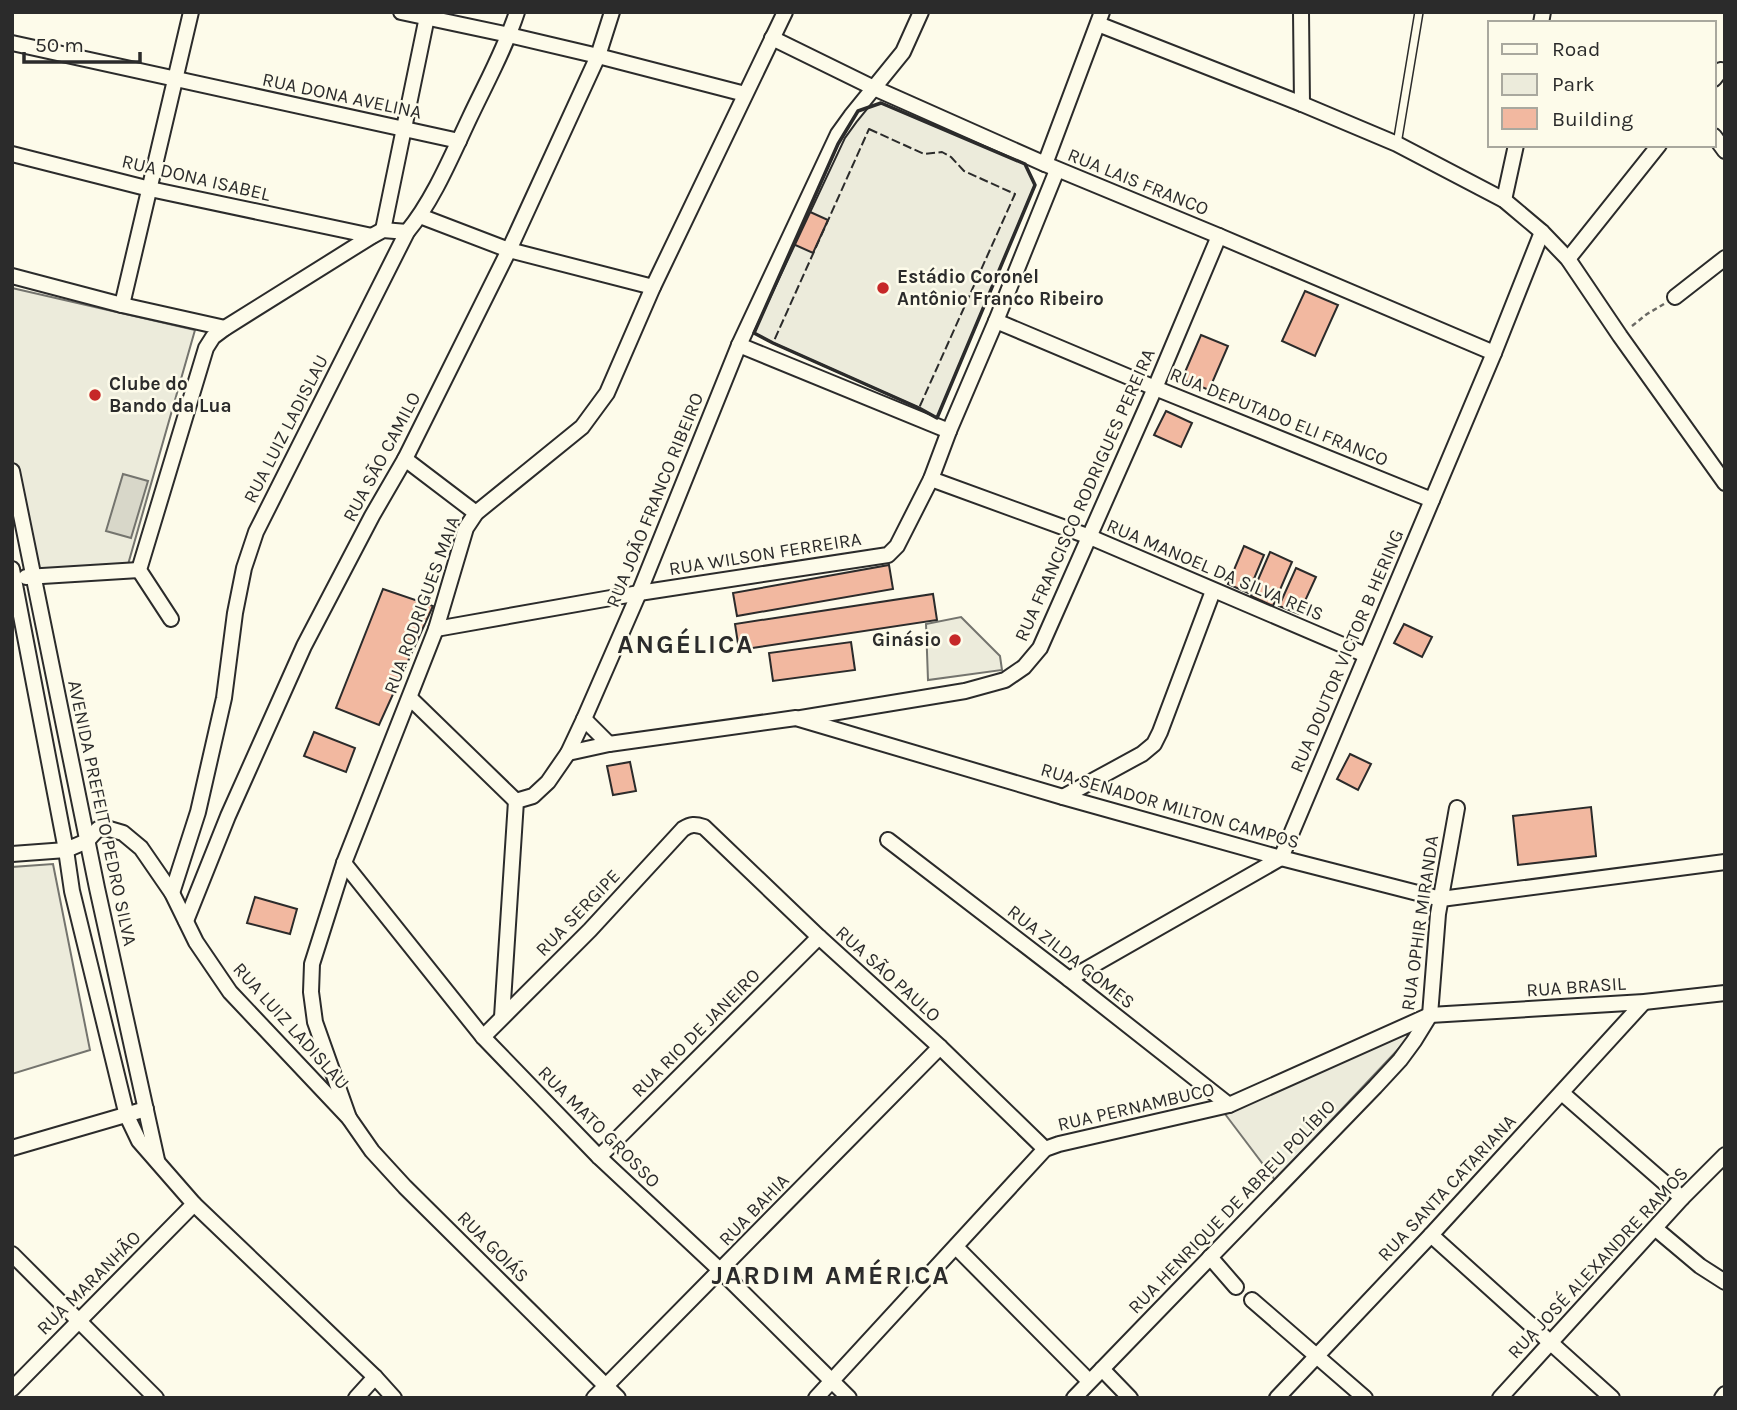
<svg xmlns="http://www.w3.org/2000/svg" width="1737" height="1410" font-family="Karla,sans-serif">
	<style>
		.green { fill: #ecebdb; stroke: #74746e; stroke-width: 2 }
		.water { fill: #d8d7c9; stroke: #74746e; stroke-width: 2 }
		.building { fill: #f2b8a0; stroke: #2b2b2b; stroke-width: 2 }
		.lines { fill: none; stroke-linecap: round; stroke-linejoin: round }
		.lane-casing { stroke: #2b2b2b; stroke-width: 10 }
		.street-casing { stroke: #2b2b2b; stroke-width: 18 }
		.path { stroke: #6a6964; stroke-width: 2.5; stroke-dasharray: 5 3.5; stroke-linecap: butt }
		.lane { stroke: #fdfbea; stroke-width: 7 }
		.street { stroke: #fdfbea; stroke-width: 14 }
		.fence { stroke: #2b2b2b; stroke-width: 2; stroke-dasharray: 9 3.5; stroke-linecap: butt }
		.wall { stroke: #2b2b2b; stroke-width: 3.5 }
		.poi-dot { fill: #c62828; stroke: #fdfbea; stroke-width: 2.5 }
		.labels { text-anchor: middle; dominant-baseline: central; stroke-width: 5; stroke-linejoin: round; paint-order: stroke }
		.street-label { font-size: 19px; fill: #2b2b2b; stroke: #fdfbea }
		.poi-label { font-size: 19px; font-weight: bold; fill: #2b2b2b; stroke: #fdfbea; text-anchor: start }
		.district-label { font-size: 26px; font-weight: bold; letter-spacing: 2px; fill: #2b2b2b; stroke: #fdfbea }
	</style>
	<rect width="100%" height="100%" fill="#fdfbea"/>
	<g class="green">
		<path d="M881,103L1025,164L1035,185L937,418L919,408L773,343L754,333L838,144L858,111Z"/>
		<path d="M12,288L195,330L127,568H35L12,459Z"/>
		<path d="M961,617L1000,656L1002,670L928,680L926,624Z"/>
		<path d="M53,864L90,1050L12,1074V867Z"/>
		<path d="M1402,1033L1408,1035L1406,1041L1275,1180L1225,1114Z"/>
	</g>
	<path class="water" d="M123,474L148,481L131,538L106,531Z"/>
	<g class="building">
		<path d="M808,211L828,220L813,253L793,244Z"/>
		<path d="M1305,291L1338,305L1315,356L1282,341Z"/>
		<path d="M1201,335L1228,346L1209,390L1182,379Z"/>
		<path d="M1166,411L1192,423L1181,447L1154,435Z"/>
		<path d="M1244,546L1264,555L1248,593L1228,584Z"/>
		<path d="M1270,552L1292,562L1273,606L1251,596Z"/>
		<path d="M889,565L893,589L737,616L733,593Z"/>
		<path d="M1296,568L1316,577L1299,614L1279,606Z"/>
		<path d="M383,589L433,606L379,725L336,708Z"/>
		<path d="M933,594L937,620L739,650L735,624Z"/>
		<path d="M1404,624L1432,637L1422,657L1394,643Z"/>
		<path d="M851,642L855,670L773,681L769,653Z"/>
		<path d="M314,732L355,748L346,772L304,756Z"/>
		<path d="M1350,754L1371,764L1358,790L1337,779Z"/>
		<path d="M630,762L636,791L613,795L607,766Z"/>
		<path d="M1591,807L1596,856L1518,865L1513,816Z"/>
		<path d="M255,897L297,909L290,934L247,923Z"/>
	</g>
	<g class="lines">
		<defs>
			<path id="lane" d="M1397,144L1419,12"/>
			<g id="street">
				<path d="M401,12L509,35L598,56L745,94"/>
				<path d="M1301,12L1302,104"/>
				<path d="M1541,23L1543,12"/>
				<path d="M1098,24L1302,104L1397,144L1504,200L1542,232L1568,259L1620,336L1725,483"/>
				<path d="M772,38L874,88L1045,164L1219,236L1494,353"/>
				<path d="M12,43L459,141"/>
				<path d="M1714,79L1721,70"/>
				<path d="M1714,136L1725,151"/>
				<path d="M12,154L150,189L372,236"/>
				<path d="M1045,164L1102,12"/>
				<path d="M1504,200L1516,145"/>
				<path d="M420,216L509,250L653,287"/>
				<path d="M383,230L428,12"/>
				<path d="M1568,259L1659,145"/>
				<path d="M12,276L122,305L225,328"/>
				<path d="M1675,297L1725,258"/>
				<path d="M122,305L191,12"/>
				<path d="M996,321L1155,388L1432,500"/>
				<path d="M739,345L949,431"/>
				<path d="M405,459L476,513"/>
				<path d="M12,471L97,888L157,1160"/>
				<path d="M931,479L1090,537L1366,655"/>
				<path d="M12,569L66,850L72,891L127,1116L139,1141L194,1204L375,1377L394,1398"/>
				<path d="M26,577L139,570"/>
				<path d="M171,619L139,570L206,348L213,337L225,328L372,236L383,230L407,232"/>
				<path d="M436,629L639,593L888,555L897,546L931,479L949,431L996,321L1057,170"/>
				<path d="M410,698L516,801"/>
				<path d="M801,718L965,691L1005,680L1024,667L1040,648L1155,388L1219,236"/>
				<path d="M584,719L609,744"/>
				<path d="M568,753L609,744L796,718L1063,797L1281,858L1441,899L1725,862"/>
				<path d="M1063,797L1142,754L1154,744L1160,732L1213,591"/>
				<path d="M888,840L1069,979L1229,1105"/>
				<path d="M12,854L66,850L87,841L98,829L106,828L123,833L141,848L172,893L196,942L230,992L349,1118L372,1151L405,1187L618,1398"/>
				<path d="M344,863L483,1037L599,1157L721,1271L849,1398"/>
				<path d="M172,893L198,812L224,698L235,613L244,568L256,532L407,232C433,201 452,155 470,117C486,83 505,49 517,12"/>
				<path d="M186,921L228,816L304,646L372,516L405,459L509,250L598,56L612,12"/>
				<path d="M1069,979L1281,858L1494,353L1542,232"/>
				<path d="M502,1017L516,801L533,796L548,782L568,753L584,719L639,593L739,345L838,134L851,116L903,52L921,12"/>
				<path d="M483,1037L590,930L683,829C691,824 695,824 704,827L819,937L940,1047L1045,1149"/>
				<path d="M1562,1093L1682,1198"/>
				<path d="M349,1118L315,1022L311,992L312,964L344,863L436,629L466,528L476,513L582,427L607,393L653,287L785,12"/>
				<path d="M12,1148L146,1109"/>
				<path d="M599,1157L819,937"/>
				<path d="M1656,1229L1700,1266L1725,1282"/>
				<path d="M1431,1235L1612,1398"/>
				<path d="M956,1247L1089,1381"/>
				<path d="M12,1254L156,1398"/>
				<path d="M1210,1257L1236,1287"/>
				<path d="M1252,1300L1365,1398"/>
				<path d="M1102,1369L1130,1398"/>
				<path d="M12,1389L194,1204"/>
				<path d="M356,1398L375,1377"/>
				<path d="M594,1398L940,1047"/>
				<path d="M816,1398L1045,1149L1059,1144L1229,1105L1430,1015L1644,1002L1725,993"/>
				<path d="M1074,1398L1375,1087L1400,1060L1414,1041L1430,1015L1438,914L1457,808"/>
				<path d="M1277,1398L1431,1235L1644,1002"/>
				<path d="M1500,1398L1682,1198L1725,1155"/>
				<path d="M1722,1398L1725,1394"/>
			</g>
		</defs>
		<use href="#lane" class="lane-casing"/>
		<use href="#street" class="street-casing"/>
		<path class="path" d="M1632,326L1647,314L1664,304"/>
		<use href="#lane" class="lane"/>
		<use href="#street" class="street"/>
		<path class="fence" d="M869,129L924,154L942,152L951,157L964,171L1015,194L919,408L773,343Z"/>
		<path class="wall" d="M881,103L1025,164L1035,185L937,418L919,408L773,343L754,333L838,144L858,111Z"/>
	</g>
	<g class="poi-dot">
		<circle cx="883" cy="288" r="7"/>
		<circle cx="95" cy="395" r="7"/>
		<circle cx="955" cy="640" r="7"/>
	</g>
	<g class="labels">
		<g class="street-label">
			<text transform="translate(342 96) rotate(12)">RUA DONA AVELINA</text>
			<text transform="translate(196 178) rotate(13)">RUA DONA ISABEL</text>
			<text transform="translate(1138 182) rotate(22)">RUA LAIS FRANCO</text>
			<text transform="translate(1279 417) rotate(22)">RUA DEPUTADO ELI FRANCO</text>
			<text transform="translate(286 429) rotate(-63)">RUA LUIZ LADISLAU</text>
			<text transform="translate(382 457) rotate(-62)">RUA SÃO CAMILO</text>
			<text transform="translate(1085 495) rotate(-66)">RUA FRANCISCO RODRIGUES PEREIRA</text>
			<text transform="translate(655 500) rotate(-68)">RUA JOÃO FRANCO RIBEIRO</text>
			<text transform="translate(765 554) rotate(-9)">RUA WILSON FERREIRA</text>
			<text transform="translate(1215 570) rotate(23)">RUA MANOEL DA SILVA REIS</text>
			<text transform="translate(422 605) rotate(-70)">RUA RODRIGUES MAIA</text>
			<text transform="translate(1347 651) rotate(-67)">RUA DOUTOR VICTOR B HERING</text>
			<text transform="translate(1170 806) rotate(16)">RUA SENADOR MILTON CAMPOS</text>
			<text transform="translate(102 813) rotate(78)">AVENIDA PREFEITO PEDRO SILVA</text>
			<text transform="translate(578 913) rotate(-46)">RUA SERGIPE</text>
			<text transform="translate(1420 923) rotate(-82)">RUA OPHIR MIRANDA</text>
			<text transform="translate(1071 957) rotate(38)">RUA ZILDA GOMES</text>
			<text transform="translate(888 974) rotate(42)">RUA SÃO PAULO</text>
			<text transform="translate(1576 987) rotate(-4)">RUA BRASIL</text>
			<text transform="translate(291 1026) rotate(48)">RUA LUIZ LADISLAU</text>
			<text transform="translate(696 1033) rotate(-45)">RUA RIO DE JANEIRO</text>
			<text transform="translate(1136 1107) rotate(-13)">RUA PERNAMBUCO</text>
			<text transform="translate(599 1127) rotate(45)">RUA MATO GROSSO</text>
			<text transform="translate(1447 1188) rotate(-47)">RUA SANTA CATARIANA</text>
			<text transform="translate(1232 1207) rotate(-46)">RUA HENRIQUE DE ABREU POLÍBIO</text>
			<text transform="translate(754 1210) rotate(-46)">RUA BAHIA</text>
			<text transform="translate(493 1247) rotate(45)">RUA GOIÁS</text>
			<text transform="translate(1598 1263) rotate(-47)">RUA JOSÉ ALEXANDRE RAMOS</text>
			<text transform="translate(89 1283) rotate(-45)">RUA MARANHÃO</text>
		</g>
		<g class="poi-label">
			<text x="897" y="277">Estádio Coronel<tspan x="897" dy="22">Antônio Franco Ribeiro</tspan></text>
			<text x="109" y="384">Clube do<tspan x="109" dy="22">Bando da Lua</tspan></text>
			<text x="941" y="640" text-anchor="end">Ginásio</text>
		</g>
		<g class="district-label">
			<text x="686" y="644">ANGÉLICA</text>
			<text x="831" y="1275">JARDIM AMÉRICA</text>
		</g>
	</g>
	<rect width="1737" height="1410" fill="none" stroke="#2b2b2b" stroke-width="28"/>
	<rect x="1488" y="21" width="228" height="126" fill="#fdfbea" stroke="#a9a89e" stroke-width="2"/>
	<rect x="1502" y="44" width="35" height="10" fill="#fdfbea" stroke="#a9a89e" stroke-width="2"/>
	<text x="1552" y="56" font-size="21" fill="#2b2b2b">Road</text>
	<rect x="1502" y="74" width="35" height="21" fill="#ecebdb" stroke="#a9a89e" stroke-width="2"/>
	<text x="1552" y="91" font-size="21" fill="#2b2b2b">Park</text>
	<rect x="1502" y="108" width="35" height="21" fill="#f2b8a0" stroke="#a9a89e" stroke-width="2"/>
	<text x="1552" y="126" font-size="21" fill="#2b2b2b">Building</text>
	<path d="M24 52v10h116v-10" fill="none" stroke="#2b2b2b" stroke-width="3.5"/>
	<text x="35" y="52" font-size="21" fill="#2b2b2b" stroke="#fdfbea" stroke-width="5" paint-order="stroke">50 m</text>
</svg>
